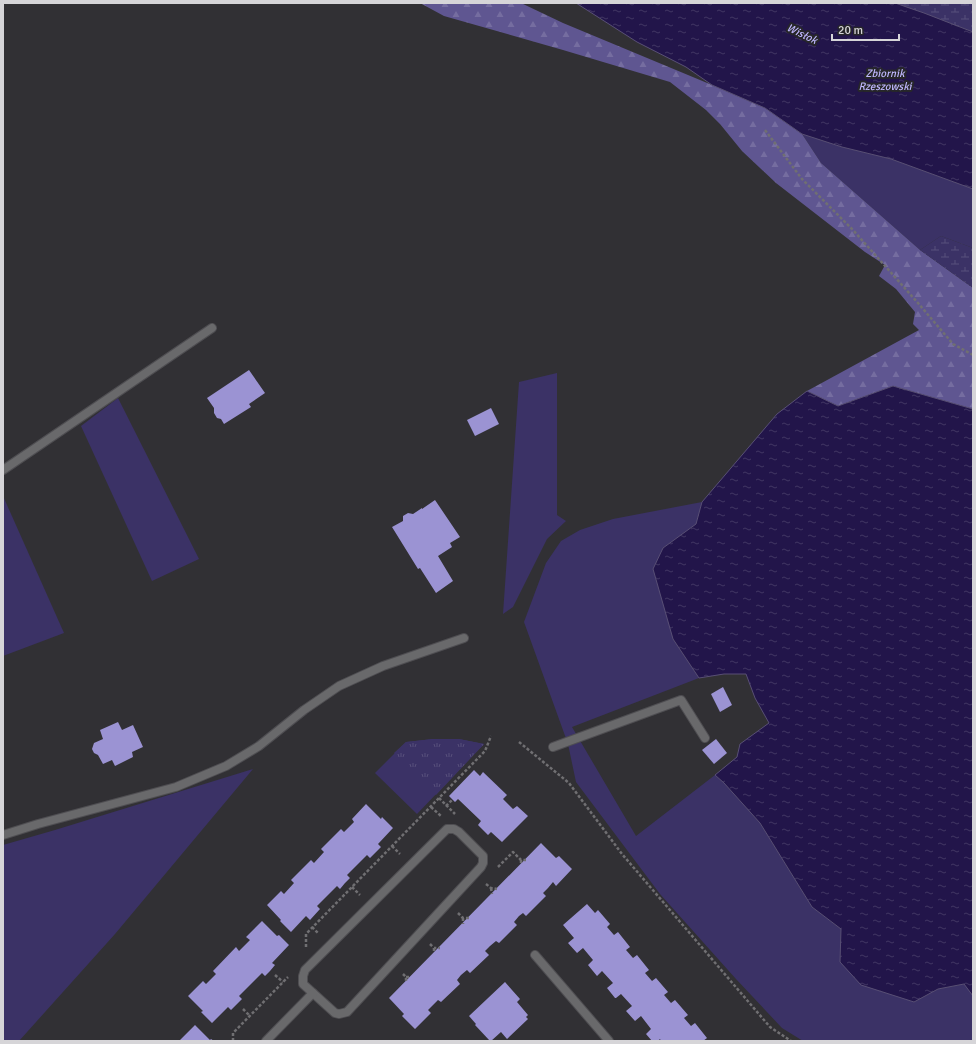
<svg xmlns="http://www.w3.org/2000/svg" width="976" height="1044" font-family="Signika,sans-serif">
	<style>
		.grass { fill: #3b3266 }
		.forest { fill: url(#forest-firs) }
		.wetland { fill: url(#wetland-marsh) }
		.park { fill: url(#park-tufts) }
		.water { fill: url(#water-ripples); stroke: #584f75 }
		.building { fill: #9b93d3 }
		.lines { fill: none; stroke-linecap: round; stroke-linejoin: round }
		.lane-casing { stroke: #4f4e52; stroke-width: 10 }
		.street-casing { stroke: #4f4e52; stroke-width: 10 }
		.path { stroke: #706f72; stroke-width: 2.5; stroke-dasharray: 3 2; stroke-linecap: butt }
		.lane { stroke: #69696b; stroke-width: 8 }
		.street { stroke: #69696b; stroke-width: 8 }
		.labels { text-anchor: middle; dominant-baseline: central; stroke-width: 4; stroke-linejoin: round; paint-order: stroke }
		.water-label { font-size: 11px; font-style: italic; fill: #bfb7fd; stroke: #27272a }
	</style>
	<defs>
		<pattern id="forest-firs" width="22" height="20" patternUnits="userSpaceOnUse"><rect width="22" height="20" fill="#5f5691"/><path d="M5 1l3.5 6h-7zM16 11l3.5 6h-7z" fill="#756da0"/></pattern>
		<pattern id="wetland-marsh" width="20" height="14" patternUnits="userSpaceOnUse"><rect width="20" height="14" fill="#3b3266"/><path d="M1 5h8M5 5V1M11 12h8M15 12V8" fill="none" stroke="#574f7b"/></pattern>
		<pattern id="park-tufts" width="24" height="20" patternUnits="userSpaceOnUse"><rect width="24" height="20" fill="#3b3266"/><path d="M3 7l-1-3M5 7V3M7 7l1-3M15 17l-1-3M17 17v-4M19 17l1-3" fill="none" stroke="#574f7b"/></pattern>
		<pattern id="water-ripples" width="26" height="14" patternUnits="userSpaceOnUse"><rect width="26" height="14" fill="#22154a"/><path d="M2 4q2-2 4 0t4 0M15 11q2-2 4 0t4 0" fill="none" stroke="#413663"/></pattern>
	</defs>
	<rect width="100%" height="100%" fill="#313034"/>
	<g class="grass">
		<path d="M802,134L842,147L891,159L973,189V248L941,236L920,250L821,163Z"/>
		<path d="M557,373V515L566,521L547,539L513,607L503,614L519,382Z"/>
		<path d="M118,398L199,559L152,581L81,426Z"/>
		<path d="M3,496L64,633L3,656Z"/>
		<path d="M702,502L697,524L663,548L673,639L699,678L572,727L636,836L715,775L724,783L760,823L812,907L841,929L840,962L914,1002L938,989L965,984L973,996V1041H803L782,1028L736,979L660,894L576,782L568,744L524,622L546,563L561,541L580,530L613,519Z"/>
		<path d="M433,739H459L484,744L417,814L375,773L406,742Z"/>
		<path d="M253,769L115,934L19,1041H3V845L55,830Z"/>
	</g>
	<path class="forest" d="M420,3H521L563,23L712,85L765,108L802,134L821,163L920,250L973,288V409L893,386L838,406L807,391L919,330L913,324L915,312L896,289L879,276L885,265L865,252L776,183L742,151L720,124L706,110L670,82L563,50L444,16Z"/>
	<g class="wetland">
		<path d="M895,3H973V32L924,13Z"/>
		<path d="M941,236L973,248V288L920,250Z"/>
	</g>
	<path class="park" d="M433,739H459L484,744L436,795L394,753L406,742Z"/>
	<g class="water">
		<path d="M576,3H895L924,13L973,32V189L891,159L842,147L802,134L765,108L712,85L686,67L637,42Z"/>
		<path d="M893,386L973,409V996L964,984L938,989L914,1002L861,985L840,962L841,929L812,907L760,823L724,783L715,775L737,757L740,744L769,723L755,698L746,674H724L699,678L673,639L653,569L663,548L696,524L702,502L777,414L807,391L838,406Z"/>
	</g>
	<g class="building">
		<path d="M249,370L265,393L249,404L251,407L224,424L221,419L217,418L214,413V408L207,398Z"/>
		<path d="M491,408L499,424L475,436L467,420Z"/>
		<path d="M435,500L460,537L450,543L452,547L438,556L453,581L436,593L420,568L418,569L392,527L403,521V516L408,513L413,514L422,508V509Z"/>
		<path d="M723,687L732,705L720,712L711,694Z"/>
		<path d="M118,722L122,730L133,725L143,747L132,752L133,757L115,766L112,760L103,764L98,755L94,753L92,749L94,743L103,739L100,730Z"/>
		<path d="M716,739L727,753L714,764L702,750Z"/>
		<path d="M474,770L480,776L483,772L507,795L503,799L513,809L517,806L528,816L502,842L491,832L488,835L478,825L481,821L458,799L455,802L449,796Z"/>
		<path d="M366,804L381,819L382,817L393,828L378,844L381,847L370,858L367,855L347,875L350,878L345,883L340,889L337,886L317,906L320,909L310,920L306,916L291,932L280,921L281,920L267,905L281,891L284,894L294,883L291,880L311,860L314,863L324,852L321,849L341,829L344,832L354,822L352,819Z"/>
		<path d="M541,843L556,858L559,856L572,869L556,886L553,882L548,888L543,893L546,896L526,916L523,913L519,916L514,922L517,925L499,943L496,941L490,946L485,951L489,955L470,973L467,970L461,975L457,980L460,984L441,1002L438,1000L428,1010L431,1013L415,1029L402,1016L404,1014L389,998Z"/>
		<path d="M587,904L595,913L598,910L610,924L607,927L614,935L618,932L630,947L626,950L633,958L637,955L649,970L645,973L652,981L656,978L668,992L664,995L671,1003L675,1000L688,1015L684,1018L691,1026L695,1023L707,1038L703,1041H661L660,1039L658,1041H652L646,1034L651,1029L641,1016L635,1021L626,1011L632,1006L621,994L616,998H615L607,988L613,983L602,971L597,976L588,965L593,960L583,948L577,953L568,943L574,938L563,925Z"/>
		<path d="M262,921L277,936L279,935L289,945L272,963L275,965L270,971L265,976L262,973L239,996L242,999L231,1010L228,1007L212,1023L201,1012L203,1011L188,996L203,981L206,984L216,974L213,971L236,947L239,951L250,940L246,937Z"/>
		<path d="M505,982L520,999L517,1002L528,1015L526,1017L528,1019L507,1039L501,1032L491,1041H490L475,1025L476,1024L469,1016Z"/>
		<path d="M195,1025L210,1040L211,1039L214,1041H181L180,1040Z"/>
	</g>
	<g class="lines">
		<defs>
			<g id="lane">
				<path d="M3,470L212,328"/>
				<path d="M553,747L681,700L705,738"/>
				<path d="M447,829H454L459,832L483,856V863L481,867L347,1012L339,1014L335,1013L303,984V976L305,970Z"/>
			</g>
			<g id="street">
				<path d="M3,835L38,824L176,787L226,766L259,746L304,710L339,686L383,666L464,638"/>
				<path d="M535,955L609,1041"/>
				<path d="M266,1041L313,993"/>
			</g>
		</defs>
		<use href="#lane" class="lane-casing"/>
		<use href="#street" class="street-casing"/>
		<g class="path">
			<path d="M765,130L802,179L853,230L918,303L953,344L973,355"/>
			<path d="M519,742L569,783L622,854L770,1027L791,1041"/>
			<path d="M439,798L455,814"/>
			<path d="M446,806L452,800"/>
			<path d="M431,807L441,816"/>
			<path d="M392,846L400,854"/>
			<path d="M521,860V865"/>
			<path d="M498,867L513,852L521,860H526"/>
			<path d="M486,884L491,888L497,889"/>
			<path d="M352,887L360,895"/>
			<path d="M491,888L492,894"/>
			<path d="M458,913L463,918H469"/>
			<path d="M463,918V924"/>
			<path d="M312,927L319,934"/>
			<path d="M430,944L434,948H440"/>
			<path d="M306,947V934L485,751L491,736"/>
			<path d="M434,948V953"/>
			<path d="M403,974L406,977V982"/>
			<path d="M275,975L283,982"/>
			<path d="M406,977H411"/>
			<path d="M243,1009L250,1016"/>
			<path d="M233,1041V1033L288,977"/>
		</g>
		<use href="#lane" class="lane"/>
		<use href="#street" class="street"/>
	</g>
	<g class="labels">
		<g class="water-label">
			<text transform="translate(802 34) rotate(26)">Wisłok</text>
			<text x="885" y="73">Zbiornik<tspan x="885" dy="13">Rzeszowski</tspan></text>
		</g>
	</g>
	<rect width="976" height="1044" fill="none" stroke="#d6d5d8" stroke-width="8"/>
	<path d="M832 34v6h67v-6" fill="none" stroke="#d6d5d8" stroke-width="2"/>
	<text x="838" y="34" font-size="12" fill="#d6d5d8" stroke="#27272a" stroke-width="3" paint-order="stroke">20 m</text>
</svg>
